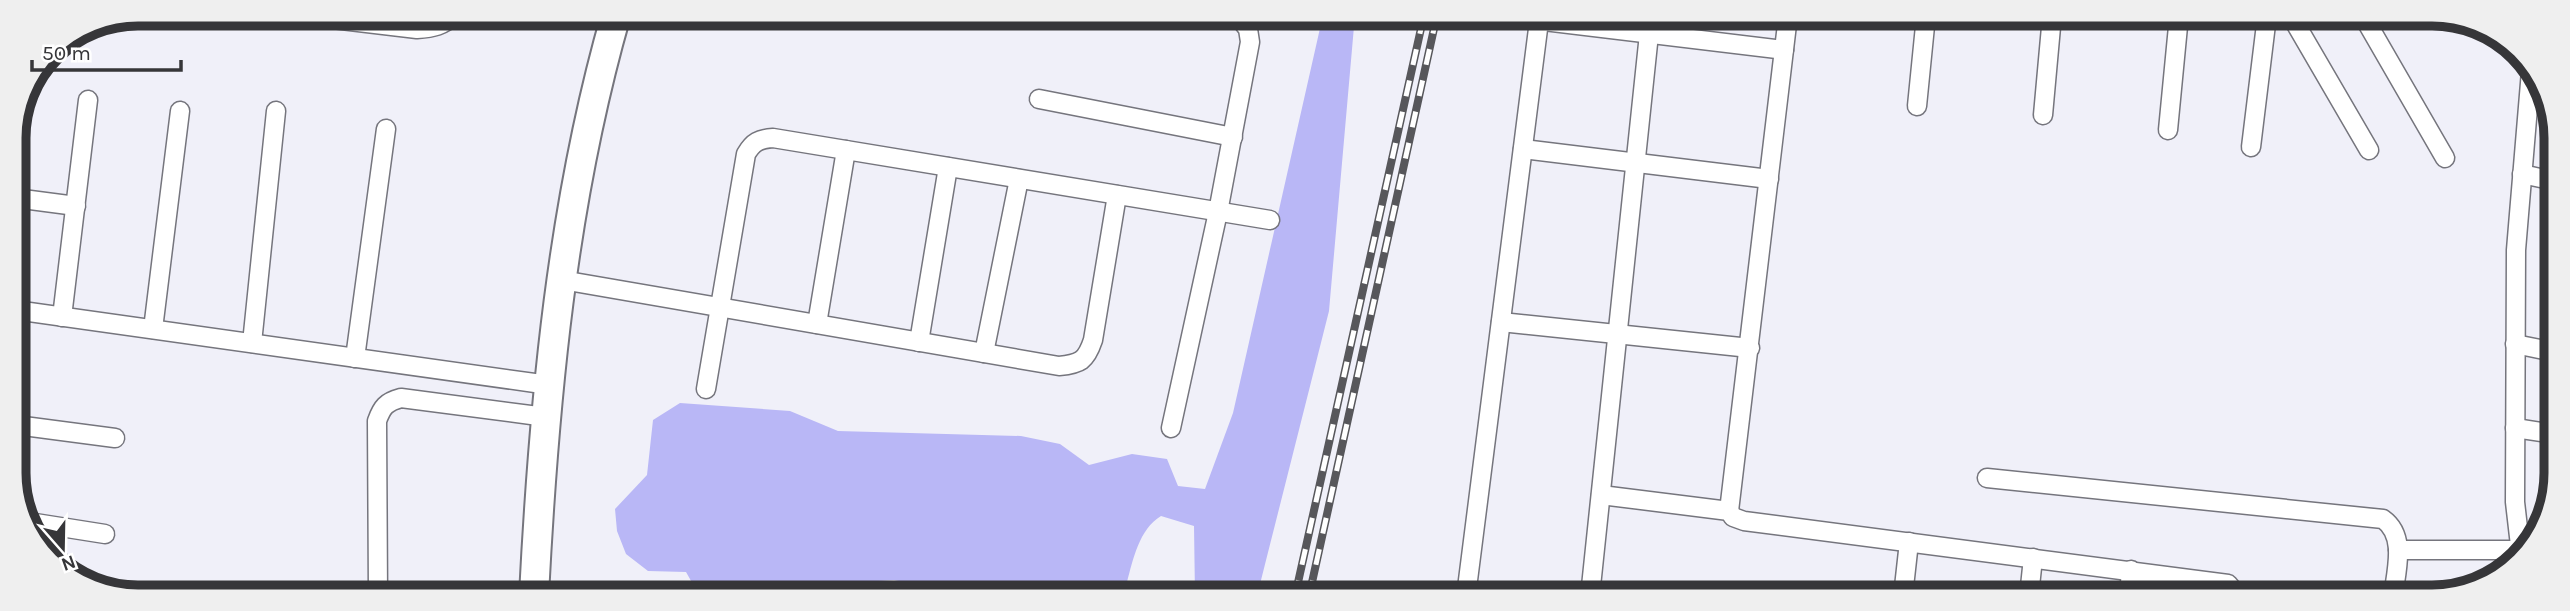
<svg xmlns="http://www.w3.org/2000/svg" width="2570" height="611" font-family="Karla,sans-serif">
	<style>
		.water { fill: #b9b7f6 }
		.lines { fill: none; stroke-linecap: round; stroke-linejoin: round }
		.minor-casing { stroke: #75757d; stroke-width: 21 }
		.primary-casing { stroke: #75757d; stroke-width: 32 }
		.minor { stroke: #fff; stroke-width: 18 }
		.primary { stroke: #fff; stroke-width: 28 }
		.rail-casing { stroke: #57575b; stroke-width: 8 }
		.rail { stroke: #fff; stroke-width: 5; stroke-dasharray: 16; stroke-linecap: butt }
		.rim { fill: none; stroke: #363639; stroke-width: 9 }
	</style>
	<rect width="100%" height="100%" fill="#f0f0f9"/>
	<path class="water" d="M1323,15H1355L1329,311L1257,596H1195L1194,526L1161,516C1139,529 1133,560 1127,582L1105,595H964L894,580L786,587L759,595H699L686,572L648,571L626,554L617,531L615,509L647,475L653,420L680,403L790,411L838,431L1021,436L1060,444L1089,465L1132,454L1167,459L1178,486L1205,489L1233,413Z"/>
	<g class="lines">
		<defs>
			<g id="minor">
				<path d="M291,14L417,29C432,28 444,26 455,14"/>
				<path d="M2291,16L2369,150"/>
				<path d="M2363,16L2445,158"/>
				<path d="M2416,16L2468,22"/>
				<path d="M1519,18L1784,50"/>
				<path d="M1039,99L1233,137"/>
				<path d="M1917,106L1926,16"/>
				<path d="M2043,115L2052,16"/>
				<path d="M2168,130L2179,16"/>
				<path d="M2251,147L2267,16"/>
				<path d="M1523,149L1769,179"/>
				<path d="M2522,174L2554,181"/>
				<path d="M15,198L76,206"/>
				<path d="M562,280L1059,366C1080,364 1086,361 1093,340L1117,195"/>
				<path d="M15,310L549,385"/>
				<path d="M62,317L88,100"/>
				<path d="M1501,322L1750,348"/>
				<path d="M817,324L846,150"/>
				<path d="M153,329L180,111"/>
				<path d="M919,342L948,167"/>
				<path d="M252,343L276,111"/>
				<path d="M2515,344L2554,352"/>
				<path d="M984,353L1019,179"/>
				<path d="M355,358L386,129"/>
				<path d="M706,389L746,154C753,142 759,139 773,138L1270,220"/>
				<path d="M16,425L115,438"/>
				<path d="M1171,428L1218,212L1250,42L1248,29L1237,15"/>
				<path d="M2515,428L2554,434"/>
				<path d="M1987,478L2383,519C2407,536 2396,571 2393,597"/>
				<path d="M1601,495L1729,511L1733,517L1744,521L2228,584L2239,597"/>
				<path d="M1729,511L1788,16"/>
				<path d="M29,522L105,534"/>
				<path d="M2398,550H2520"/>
				<path d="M2521,554L2515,502L2516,250L2531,71"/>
				<path d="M378,595L377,421C382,407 386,402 401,398L546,417"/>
				<path d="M1466,596L1539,21"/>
				<path d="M1590,596L1649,34"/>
				<path d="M1903,596L1909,542"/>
				<path d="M2029,596L2033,558"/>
				<path d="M2129,596L2131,570"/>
			</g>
			<path id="primary" d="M534,595C544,400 562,203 616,15"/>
		</defs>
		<use href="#minor" class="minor-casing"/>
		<use href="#primary" class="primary-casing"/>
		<use href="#minor" class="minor"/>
		<use href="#primary" class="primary"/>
		<defs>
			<g id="rail">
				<path d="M1295,596L1424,15"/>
				<path d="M1309,596L1437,15"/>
			</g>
		</defs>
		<use href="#rail" class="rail-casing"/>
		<use href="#rail" class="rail"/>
	</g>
	<path d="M0 0H2570V611H0ZM138 26H2432A112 112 0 0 1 2544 138V473A112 112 0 0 1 2432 585H138A112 112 0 0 1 26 473V138A112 112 0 0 1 138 26Z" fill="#efefef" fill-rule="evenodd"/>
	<path class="rim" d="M138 26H2432A112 112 0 0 1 2544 138V473A112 112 0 0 1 2432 585H138A112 112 0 0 1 26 473V138A112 112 0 0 1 138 26Z"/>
	<g transform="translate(63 548) rotate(160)" stroke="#ffffff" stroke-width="5" paint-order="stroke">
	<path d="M0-5L12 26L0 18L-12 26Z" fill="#363639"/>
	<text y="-10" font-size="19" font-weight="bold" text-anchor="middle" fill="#363639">N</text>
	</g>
	<path d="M32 60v10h149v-10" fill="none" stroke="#363639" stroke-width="3.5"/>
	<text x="42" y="60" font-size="21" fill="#363639" stroke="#ffffff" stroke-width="5" paint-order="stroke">50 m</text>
</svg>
